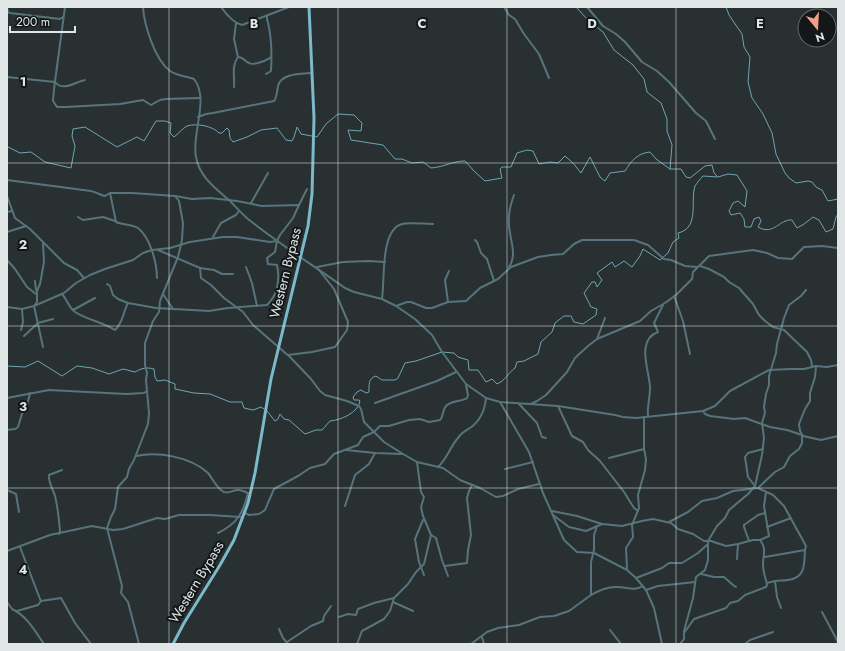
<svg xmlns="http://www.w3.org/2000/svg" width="845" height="651" font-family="Jost,sans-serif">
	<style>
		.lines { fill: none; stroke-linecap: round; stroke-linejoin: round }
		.stream { stroke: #6fa6b4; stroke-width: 1 }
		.street { stroke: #57747c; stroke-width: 2 }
		.primary { stroke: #7cb9ca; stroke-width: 3 }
		.grid { fill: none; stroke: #e0e5e6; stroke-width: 1; stroke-opacity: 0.55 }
		.labels { text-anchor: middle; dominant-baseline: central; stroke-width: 4; stroke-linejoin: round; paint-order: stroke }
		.street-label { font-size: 14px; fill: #e0e5e6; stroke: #131718 }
		.grid-label { font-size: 13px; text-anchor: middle; font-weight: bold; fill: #e0e5e6; stroke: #131718; stroke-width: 4; stroke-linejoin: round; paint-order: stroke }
	</style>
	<rect width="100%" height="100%" fill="#283032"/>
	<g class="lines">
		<g class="stream">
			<path d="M576,7L588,20L603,32L614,50L633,65L644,79L647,92L661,103L667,119V131L672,145L670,169"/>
			<path d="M726,7L729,15L742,34L744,47L750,57L748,82L752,98L763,114L772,133L776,154L785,173L789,178L796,183L808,181L812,182L816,187L822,190L828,201L838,199"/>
			<path d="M7,148L8,147L20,153L31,152L45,162L71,168L75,146L72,136L73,129L85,127L117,147L137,137L144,141L156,121H165L171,123L170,133L174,137C178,134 183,128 187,126C196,123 213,126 219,133H222L227,128L229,130L230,138L233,142L247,137L261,130L277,128L286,140L292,141L294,137L297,127L301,134L317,137L326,124L338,114L354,115L362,123L361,131L348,130L351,140L383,145L395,159H402L412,163L423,162L431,168C444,167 453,161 465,161L474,171L485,181L502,178L500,169L502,167H511L517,153L527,150L533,151L539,164L550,162L558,163L565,156L573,163L581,173L590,157L600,177L605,181L610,173L625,171C631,161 638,153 650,152L656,159L670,169H681L686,177L690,178L705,166L712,165L714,173L718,177L728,174L737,175L747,191L745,207L738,201L733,203L729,211L731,215L740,213L744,219L745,227H751L754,219L759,217L761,221L758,227C774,236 779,219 792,220L797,228L804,224L813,217L819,220L826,232L833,229L836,217L838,214"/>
			<path d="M7,366L25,367L38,361L62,376L77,366L92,368L109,374L123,369L135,372C142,368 146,367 154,369L155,377L157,381L165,380L175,384V389L194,393L210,394L230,402H242L244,408L253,410L261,407L264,409"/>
			<path d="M267,411L275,421L278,419L280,414L284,419L289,420L305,434L316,430H322L330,421C341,420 358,413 360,401L359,400H354L353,397L357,392L361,390L366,393L369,392C369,386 368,378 376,376L382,380H395L398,378L405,363L416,361L442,352L454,353L458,357L468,360L469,370H478L486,382L492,379L497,384C506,380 508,373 515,368L517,362L524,361L538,354L541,342L552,332L555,323L564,316H571L574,322L583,324L596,315L597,309L591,307L584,293L592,282H595L597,287L602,280L597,273L612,262L615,267L624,261L632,267L640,256L643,249L660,260L668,253L673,242L679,238L678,233C700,228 690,201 695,186C697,183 700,179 703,176L717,177"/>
		</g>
		<g class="street">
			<path d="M7,7L8,12L10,13L60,19L63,17"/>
			<path d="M65,7L54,89L53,101L57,107H66L120,104L143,100L151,105L160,100L166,99L200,98"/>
			<path d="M143,7C144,25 155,60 170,71C177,76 186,76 194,79C210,99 191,134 196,157C199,176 215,188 229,200C235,206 241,213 248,219C279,244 313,265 345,288L354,292L382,299L396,306L415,319L432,335L442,352L466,384L486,398L500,402L558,406L615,415L623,417L636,418L703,411L715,406L730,391L769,370L791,369H804L816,366L827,367L838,365"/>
			<path d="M221,7C226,14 234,23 242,25L289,7"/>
			<path d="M504,7L509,15L515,19L524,34L539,54L549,78"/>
			<path d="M587,7L603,26L616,34L625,42L642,62L657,71L669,82L696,113L706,121L715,139"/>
			<path d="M236,23L234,39L238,57"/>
			<path d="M266,74L271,71C272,53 272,36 267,19V16"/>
			<path d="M7,77L55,82C63,92 75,82 85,80"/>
			<path d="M234,87C235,77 231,66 238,57C244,57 244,61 249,63C253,66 268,60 271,57"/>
			<path d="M198,117L206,114L213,113L274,101C277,97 277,91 278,86C281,73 302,74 312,73"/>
			<path d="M7,180L91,191C96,192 100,195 105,196L110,193H132L175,196L192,199L210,198L237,201L262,206L299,205L293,218L280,235L277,241L275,252L267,258L268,264L277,265C280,279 278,295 267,305L228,308L209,311L156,308L128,303L118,299L113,295L110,286L107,284"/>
			<path d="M110,193L116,222C123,225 132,224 138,228C150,237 157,263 157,278"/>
			<path d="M7,196L15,218L30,229L64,263L77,270L84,278"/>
			<path d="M251,203L268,173"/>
			<path d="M299,205L307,189"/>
			<path d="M7,212L12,211"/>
			<path d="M78,217L83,220L103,217L115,221"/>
			<path d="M7,232L26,226"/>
			<path d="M213,237L221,223L236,215L239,211"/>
			<path d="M475,240L477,242L481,253L487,259L494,281"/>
			<path d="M158,250L200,268L201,278L211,285L224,298L243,312L253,325L290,357L311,379L320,391L325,395L347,401L359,406L361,409L364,422L384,442L403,454L417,462L443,468L460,480L480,488L496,497L503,496L518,489L539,484"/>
			<path d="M7,260L15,269L27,287L36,294"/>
			<path d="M700,266L709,269L724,277L729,282L739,288L753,304L759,315L765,321L773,327L784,330L807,352L811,360L812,366"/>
			<path d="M246,267L252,283L257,306"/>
			<path d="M317,267L343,262L369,261L385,262"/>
			<path d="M509,267C518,254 509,238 509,224C508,215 511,203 514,195"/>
			<path d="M200,268L214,270L222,274H233"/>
			<path d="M35,281L36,290"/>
			<path d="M62,294C67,299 68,307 75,312C87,320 103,322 115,330C123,323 123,312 128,303"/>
			<path d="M163,294L173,309"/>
			<path d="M674,296L683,321L690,354"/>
			<path d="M382,299C385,280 380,230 402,224C408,222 425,224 433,224"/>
			<path d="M448,302L445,280L449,271"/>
			<path d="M396,306L407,302H411L426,308H432L448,302L466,301L480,288L498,279L511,267L538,257L551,255L563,254L574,244L582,240H634L648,245L664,259L671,260L685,266L697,267"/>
			<path d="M7,307L22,309L34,306L64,293L76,283L90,275L105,269L133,260L143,253L152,250L170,248L190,242L223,237H237L270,242L277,241"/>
			<path d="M73,310L95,298"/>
			<path d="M21,330L23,322L22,309"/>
			<path d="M24,336L38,323L53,319"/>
			<path d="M597,339L605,318"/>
			<path d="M43,347L34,306L37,302V291L40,284L44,262L43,244"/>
			<path d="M288,355L312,352L335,347L347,330L348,322L334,289L319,270"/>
			<path d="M816,366L815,377L810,393V401L805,409L799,424L800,431L803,436L821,440L838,436"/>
			<path d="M7,398L49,390L126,394L144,393L147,391"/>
			<path d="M500,402L529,452L543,493L564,540L577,552L594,553L627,570L636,578L646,590L654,608L662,644"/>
			<path d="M375,403L437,381L456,372"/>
			<path d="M519,404L537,423L542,437L546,438"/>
			<path d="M531,404L537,401L546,395L567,372L575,358L588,346L597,339L640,321L651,311L665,303L676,295L692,279L693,272L709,256L753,250L767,253L778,258L792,259L804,247L822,246L838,248"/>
			<path d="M558,406L572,436L583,442L588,450L600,461L624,492L634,508L638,511"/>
			<path d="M703,411L705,414L710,416L734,419L745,418L770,427L787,430L802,435"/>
			<path d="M648,416C647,407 650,398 650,388C650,372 635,340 658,332L654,323L663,305"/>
			<path d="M7,430L15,429L18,427L22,414L27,406L30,393"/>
			<path d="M346,450L375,453L402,454"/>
			<path d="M136,456C158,451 191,457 208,473C213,479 217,489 224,492C230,494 234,489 239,490C242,490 245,492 248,493C243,513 238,523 218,533"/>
			<path d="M609,458L644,449"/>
			<path d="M438,467C447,459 450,447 458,438C461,433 465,431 470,428C480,421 485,409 486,398"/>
			<path d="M505,469L533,462"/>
			<path d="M755,486L748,477L745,457L748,453L763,449"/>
			<path d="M758,488L773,495L784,506L806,546L805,550"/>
			<path d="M7,490L16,494L19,512"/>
			<path d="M345,506L355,475L369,464L375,453"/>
			<path d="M552,511L577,516L602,524"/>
			<path d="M245,513L249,515L259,514L265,510L274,489L298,476L310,468L325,464L334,454L358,445L363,437L374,432L380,426H389L409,420L420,419L429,422L440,420C444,416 442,410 446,406C451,400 461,402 467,398L468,395L466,385"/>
			<path d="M553,515L569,527L586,531L602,524L622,526L642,521L653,519L671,523L678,529L693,534L704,541H711L726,546L738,544L753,540H760C767,549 763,555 763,565C763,572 766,579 767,585L766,587L745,595L738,601L730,603L726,608L694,619L684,633"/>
			<path d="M423,520L415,539L419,562L424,575"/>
			<path d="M669,522L688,512L702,501L717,498L733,491L758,488L775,472L784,467L790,456L799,449L802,443V435"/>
			<path d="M767,527L791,518"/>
			<path d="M59,534L60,531C59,519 58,508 55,496C53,489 48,482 49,475L62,470"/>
			<path d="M431,535L436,538L442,560L448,576"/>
			<path d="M760,540L769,536L764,506L766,492"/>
			<path d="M749,541L744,527V525L758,515L765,513"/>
			<path d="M20,547L40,599L41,601L61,598L75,623L91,644"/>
			<path d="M7,551L50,535L92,526L113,530L123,529L157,518L165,519L179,515H210L240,517"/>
			<path d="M765,557L805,550C804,564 806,578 788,580C783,581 779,580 775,581L777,597L781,608"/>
			<path d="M737,559L738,544"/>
			<path d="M445,566L467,563L468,550L471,535L467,498L469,491L472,485"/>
			<path d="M627,569L626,548L633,537L632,525L639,508L638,495L645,470L646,459L644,449V417"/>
			<path d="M701,574L714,577H724L733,585L736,587"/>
			<path d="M636,578L662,568L669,563H682L698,553L708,544"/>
			<path d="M767,583L775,581"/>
			<path d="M646,590L658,586L695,582"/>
			<path d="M591,595C598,591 606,587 615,587C624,586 634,592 643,586"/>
			<path d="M7,602L12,609C27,616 35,631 44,644"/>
			<path d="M393,602L413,611"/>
			<path d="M17,611L38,605L41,601"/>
			<path d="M822,612L838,642"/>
			<path d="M339,617L348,614L356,615L358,609L374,603L394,598"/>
			<path d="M279,629L283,638L288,644"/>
			<path d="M610,630L621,644"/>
			<path d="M482,637L484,644"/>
			<path d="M287,642L311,626L323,621L324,616L331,606"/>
			<path d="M139,644L128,602L121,593L122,586L107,528L111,517L115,509L118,487L127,477L129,469L134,460L148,424L149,413L146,380L147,373L145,365V343L153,321L159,312L160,301L178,257L182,240L183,223L179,201L175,196"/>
			<path d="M357,644L362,631L384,619L390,611L394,598L408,584L416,572L424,564L431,535L423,516L421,507L424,497L421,492L417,462"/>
			<path d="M471,644L487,632L498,628L519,625L540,617L554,616L569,611L591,595V562L594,550V535L597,526"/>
			<path d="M680,644L684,639V631L693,598L696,577L705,570L708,560V541L717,526L725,518L729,510L748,494L755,486L762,455L764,438L762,423L765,413L764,407L766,394L769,385V376L776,353L777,344L784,318L789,305L801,296L806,290"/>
			<path d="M745,644L750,640L773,632"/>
		</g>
		<path class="primary" d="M173,644L184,623L220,565L234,540L248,503L255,473L271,379L308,226L312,194L314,118L309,7"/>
	</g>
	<path class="grid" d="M169,7V644M338,7V644M507,7V644M676,7V644M7,163H838M7,326H838M7,488H838"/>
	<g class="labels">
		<g class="street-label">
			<text transform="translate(285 273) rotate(-76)">Western Bypass</text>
			<text transform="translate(196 582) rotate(-59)">Western Bypass</text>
		</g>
	</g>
	<g class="grid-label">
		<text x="254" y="28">B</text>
		<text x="422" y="28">C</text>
		<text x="592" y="28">D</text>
		<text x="760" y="28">E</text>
		<text x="23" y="86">1</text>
		<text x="23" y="249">2</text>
		<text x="23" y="411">3</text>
		<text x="23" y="574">4</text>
	</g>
	<rect width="845" height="651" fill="none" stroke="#e0e5e6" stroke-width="16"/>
	<g transform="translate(817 28) rotate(162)"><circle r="19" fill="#131718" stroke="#65696a"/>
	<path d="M0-3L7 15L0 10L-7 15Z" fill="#f49d8b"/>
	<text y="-6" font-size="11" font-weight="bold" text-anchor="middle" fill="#e0e5e6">N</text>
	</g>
	<path d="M10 26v6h65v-6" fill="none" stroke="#e0e5e6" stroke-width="2"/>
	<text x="16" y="26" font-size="12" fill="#e0e5e6" stroke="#131718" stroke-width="3" paint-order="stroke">200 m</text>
</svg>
